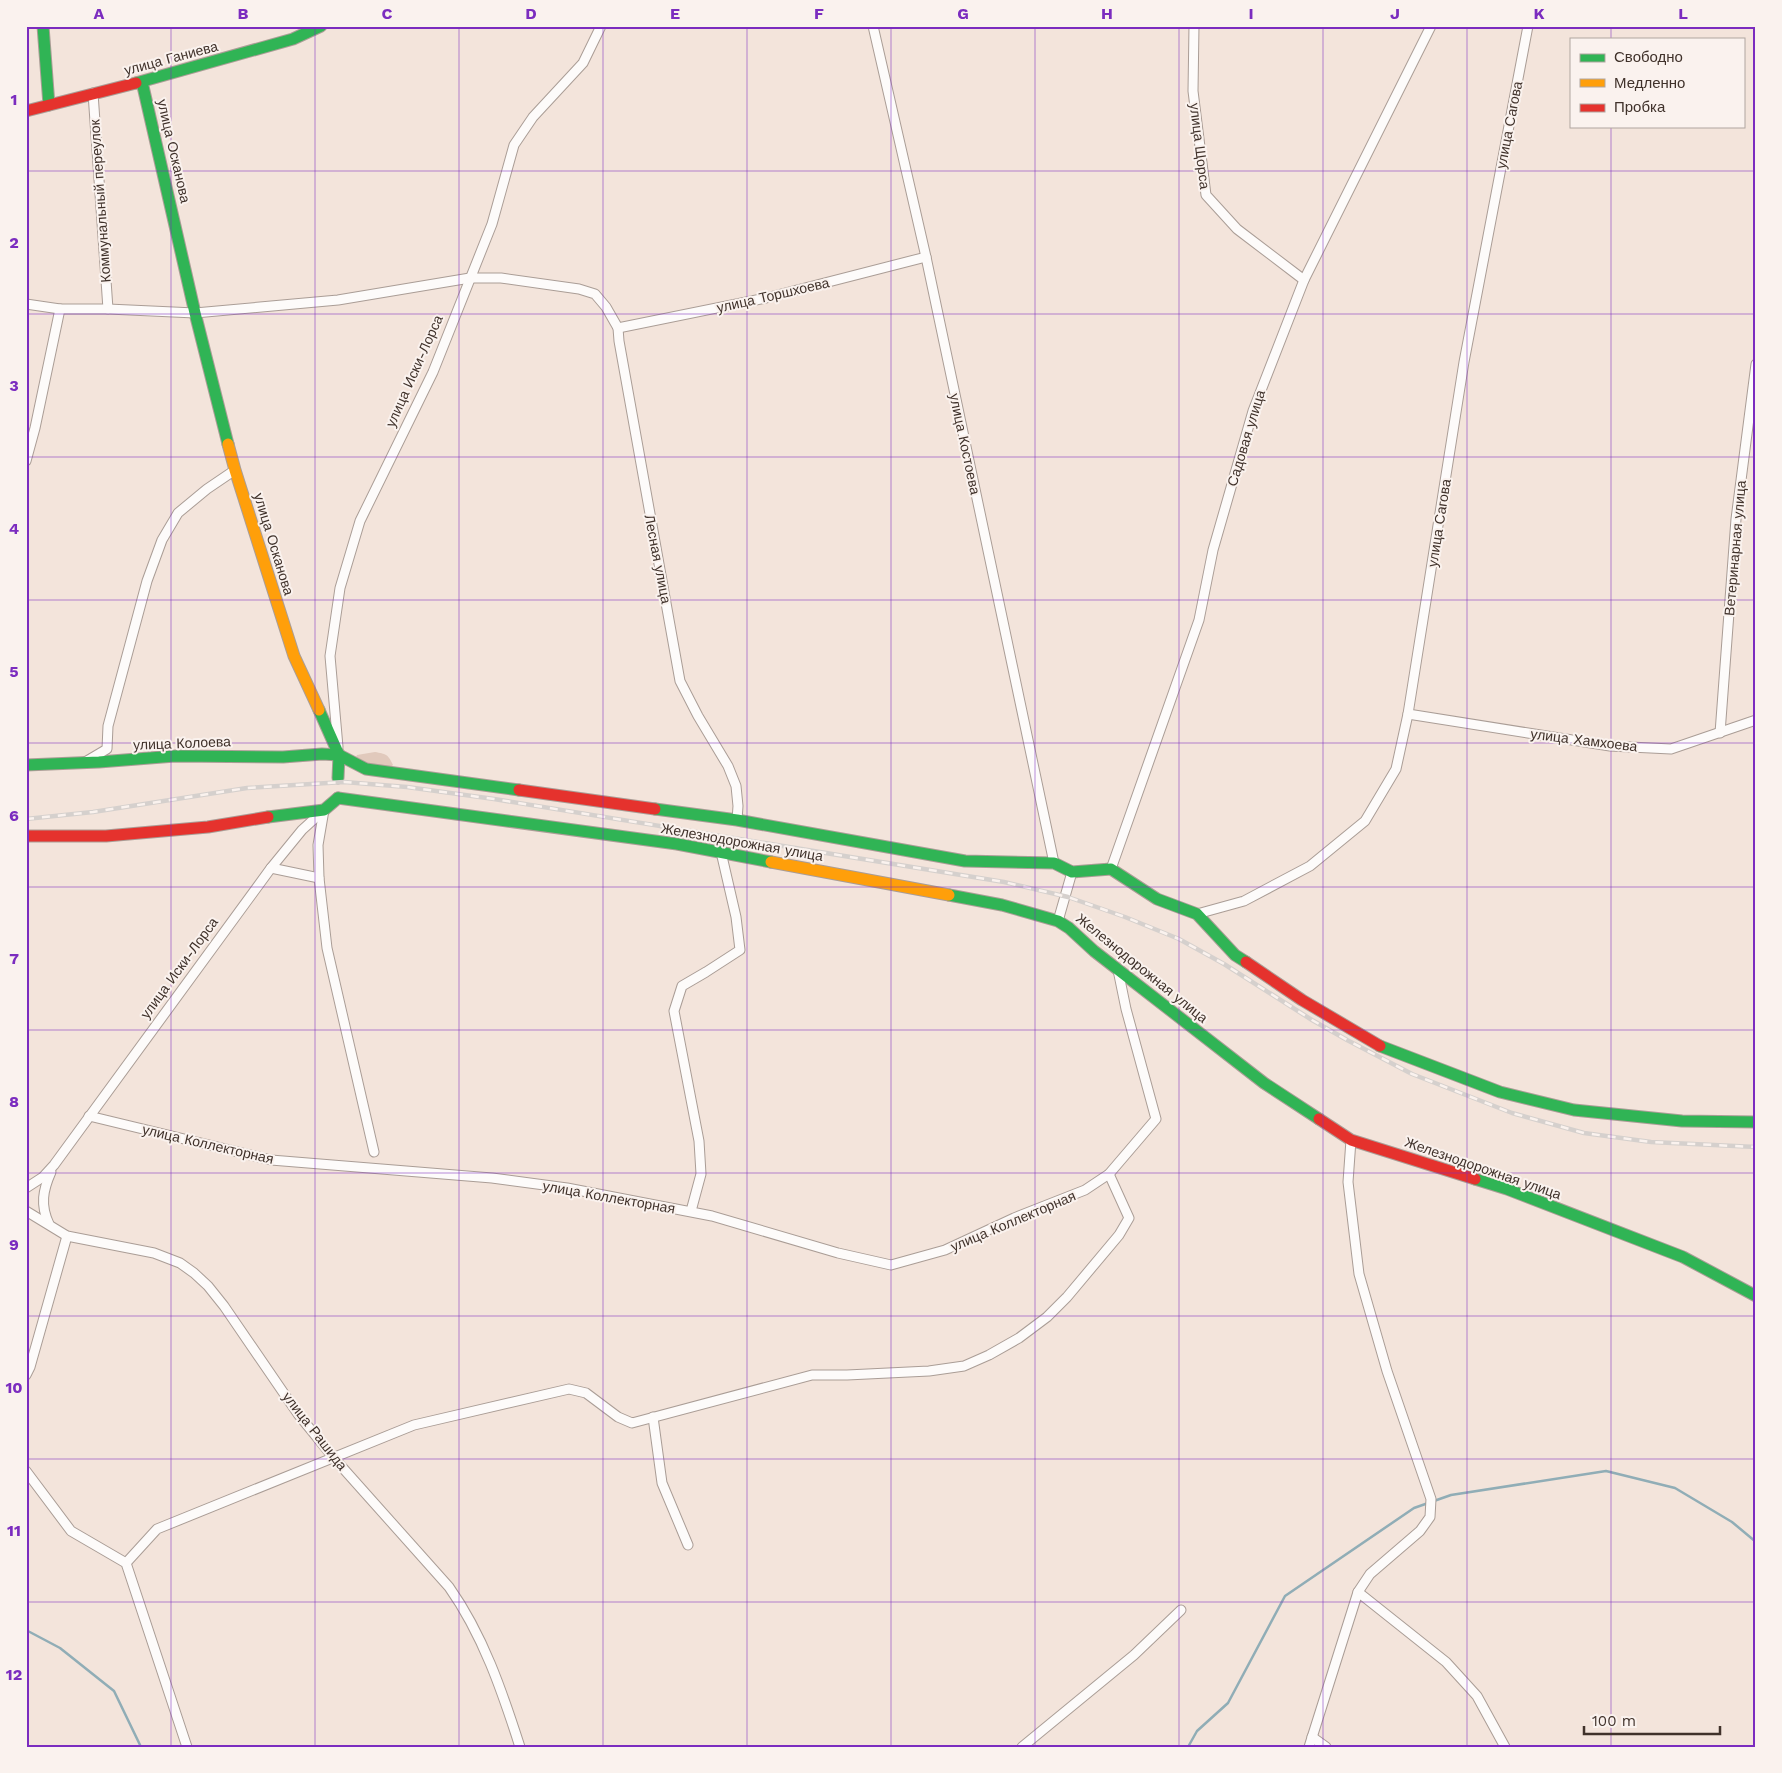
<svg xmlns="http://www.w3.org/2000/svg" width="1782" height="1773" font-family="'Work Sans',sans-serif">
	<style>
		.green { fill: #e1c9bc }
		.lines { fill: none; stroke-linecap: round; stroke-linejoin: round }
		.stream { stroke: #90adb6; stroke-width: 2.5 }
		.street-casing { stroke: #aa9d96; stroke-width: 11 }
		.fast-casing { stroke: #aa9d96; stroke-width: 13 }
		.slow-casing { stroke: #aa9d96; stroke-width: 13 }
		.jam-casing { stroke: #aa9d96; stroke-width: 13 }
		.street { stroke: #fdfbfa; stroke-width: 9 }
		.fast { stroke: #30b455; stroke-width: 11 }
		.slow { stroke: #ff9f0a; stroke-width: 11 }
		.jam { stroke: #e5322d; stroke-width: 11 }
		.rail-casing { stroke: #d5d0cd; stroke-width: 4.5 }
		.rail { stroke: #faf2ee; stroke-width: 2.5; stroke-dasharray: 8; stroke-linecap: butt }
		.grid { fill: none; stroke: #7b2cbf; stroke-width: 1; stroke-opacity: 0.55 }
		.labels { text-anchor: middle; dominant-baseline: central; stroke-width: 4; stroke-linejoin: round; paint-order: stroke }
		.street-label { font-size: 14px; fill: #40322b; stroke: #faf2ee }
		.neatline { fill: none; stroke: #7b2cbf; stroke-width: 2 }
		.grid-label { font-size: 16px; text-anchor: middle; font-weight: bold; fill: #7b2cbf }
	</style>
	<rect width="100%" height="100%" fill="#f3e4db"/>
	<path class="green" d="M375,752C386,754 388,754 393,765L391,767H375L356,757L357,755Z"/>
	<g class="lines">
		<g class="stream">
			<path d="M26,1630L60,1648L114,1691L141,1747"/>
			<path d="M1188,1747L1197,1731L1228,1703L1285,1596L1414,1508L1451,1495L1606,1471L1675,1488L1732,1522L1756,1542"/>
		</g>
		<defs>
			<g id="street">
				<path d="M873,26L926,257L1054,863"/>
				<path d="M1194,26L1193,91L1206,195L1237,229L1304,280"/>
				<path d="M93,93L108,309"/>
				<path d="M26,304L60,309H108L195,313L338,300L470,278H501L579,289L595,294L606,307L618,328L619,341L680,681L698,716L728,766L736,786L738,806L737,820"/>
				<path d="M618,328L766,298L926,257"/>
				<path d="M26,461L35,428L60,309"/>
				<path d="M1408,714L1610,746L1671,749L1756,720"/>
				<path d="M1720,733L1736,519L1756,364"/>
				<path d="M338,747L330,656L340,588L360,521L433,372L492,224L514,145L533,117L583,63L601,26"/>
				<path d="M85,762L107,749L108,726L147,581L162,540L178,513L207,489L235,470"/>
				<path d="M324,810L318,845L319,878L327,948L374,1152"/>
				<path d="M271,868L319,878"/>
				<path d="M1111,869L1199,620L1213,550L1253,411L1304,280L1431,26"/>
				<path d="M1197,914L1244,901L1310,866L1365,821L1396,769L1408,714L1464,362L1528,26"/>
				<path d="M1058,921L1072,872"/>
				<path d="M89,1116L271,1160L492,1178L567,1188L712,1216L838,1253L891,1265L945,1250L1014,1218L1085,1190L1109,1174L1156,1119L1126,1009L1118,970"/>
				<path d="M26,1188L43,1177L54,1165L271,868L302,830L324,810"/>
				<path d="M26,1211L67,1236L154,1253L180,1263L194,1273L208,1286L224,1306L298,1414L333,1457L449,1587C483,1635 502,1691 520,1747"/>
				<path d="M691,1211L701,1174L699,1141L674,1011L682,986L706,972L740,950L736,917L721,852"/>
				<path d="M49,1224C40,1205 43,1190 51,1172"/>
				<path d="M26,1375L30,1367L67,1236"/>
				<path d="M653,1417L662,1483L688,1545"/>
				<path d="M26,1471L71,1531L126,1563L187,1747"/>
				<path d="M126,1563L157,1529L414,1425L569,1389L586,1393L618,1417L632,1423L812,1375H847L929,1371L964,1366L989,1355L1019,1338L1047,1317L1067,1297L1119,1235L1129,1218L1109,1174"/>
				<path d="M1358,1592L1446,1662L1477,1696L1505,1747"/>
				<path d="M1312,1737L1326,1747"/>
				<path d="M1022,1747L1134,1655L1181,1610"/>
				<path d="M1309,1747L1358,1592L1370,1574L1420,1531L1430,1517L1431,1499L1387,1371L1359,1274L1348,1182L1351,1140"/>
			</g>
			<g id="fast">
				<path d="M43,26L49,105"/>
				<path d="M142,82L195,313L228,444"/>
				<path d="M136,83L293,39L321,26"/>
				<path d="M319,710L339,755L338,778"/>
				<path d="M26,765L99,762L175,756L283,757L322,754L339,755L366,769L519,790"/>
				<path d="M338,798L677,844L771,862"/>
				<path d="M655,809L737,820L965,861L1054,863L1072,872L1111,869L1157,899L1197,914L1235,955L1246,962"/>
				<path d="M268,817L324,810L338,798"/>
				<path d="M949,895L1002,905L1058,921L1069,928L1094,951L1264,1083L1319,1119"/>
				<path d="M1380,1046L1500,1092L1574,1110L1682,1121L1756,1122"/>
				<path d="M1475,1179L1507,1189L1683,1257L1756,1296"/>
			</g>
			<g id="slow">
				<path d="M228,444L235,470L294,656L319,710"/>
				<path d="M771,862L949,895"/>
			</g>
			<g id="jam">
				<path d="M26,111L136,83"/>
				<path d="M519,790L655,809"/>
				<path d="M26,836H106L208,827L268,817"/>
				<path d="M1246,962L1302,1000L1380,1046"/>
				<path d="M1319,1119L1351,1140L1475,1179"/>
			</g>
		</defs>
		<use href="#street" class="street-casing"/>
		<use href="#fast" class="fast-casing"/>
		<use href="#slow" class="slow-casing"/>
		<use href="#jam" class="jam-casing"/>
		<use href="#street" class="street"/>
		<use href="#fast" class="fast"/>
		<use href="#slow" class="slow"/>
		<use href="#jam" class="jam"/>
		<defs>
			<path id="rail" d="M26,819L93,812L247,788L344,782L407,787L494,799L1004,882L1068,897L1125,917L1179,939L1224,964L1312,1020L1347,1040L1412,1074L1512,1113L1584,1133L1651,1142L1756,1147"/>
		</defs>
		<use href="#rail" class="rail-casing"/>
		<use href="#rail" class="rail"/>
	</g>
	<path class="grid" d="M171,26V1747M315,26V1747M459,26V1747M603,26V1747M747,26V1747M891,26V1747M1035,26V1747M1179,26V1747M1323,26V1747M1467,26V1747M1611,26V39M1611,126V1747M26,171H1756M26,314H1756M26,457H1756M26,600H1756M26,743H1756M26,887H1756M26,1030H1756M26,1173H1756M26,1316H1756M26,1459H1756M26,1602H1756"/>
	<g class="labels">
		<g class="street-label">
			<text transform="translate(171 58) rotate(-15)">улица Ганиева</text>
			<text transform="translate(1509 125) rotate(-79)">улица Сагова</text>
			<text transform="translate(1200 146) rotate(83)">улица Щорса</text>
			<text transform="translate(174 151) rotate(77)">улица Осканова</text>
			<text transform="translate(100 201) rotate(-94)">Коммунальный переулок</text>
			<text transform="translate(773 295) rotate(-13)">улица Торшхоева</text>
			<text transform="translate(414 371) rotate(-66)">улица Иски-Лорса</text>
			<text transform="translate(1246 438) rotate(-73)">Садовая улица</text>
			<text transform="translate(965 444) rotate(78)">улица Костоева</text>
			<text transform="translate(1439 523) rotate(-81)">улица Сагова</text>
			<text transform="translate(274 544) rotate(73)">улица Осканова</text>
			<text transform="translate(1735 548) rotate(-85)">Ветеринарная улица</text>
			<text transform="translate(658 559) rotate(79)">Лесная улица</text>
			<text transform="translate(1584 740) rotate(7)">улица Хамхоева</text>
			<text transform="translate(182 743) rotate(-2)">улица Колоева</text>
			<text transform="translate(742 842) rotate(10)">Железнодорожная улица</text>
			<text transform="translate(179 968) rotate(-54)">улица Иски-Лорса</text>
			<text transform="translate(1142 968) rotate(39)">Железнодорожная улица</text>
			<text transform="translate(208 1144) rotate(13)">улица Коллекторная</text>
			<text transform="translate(1483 1168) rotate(19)">Железнодорожная улица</text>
			<text transform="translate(609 1197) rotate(10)">улица Коллекторная</text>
			<text transform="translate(1013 1221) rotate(-23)">улица Коллекторная</text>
			<text transform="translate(315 1431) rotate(52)">улица Рашида</text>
		</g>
	</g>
	<rect width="1782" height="1773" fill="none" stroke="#faf2ee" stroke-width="55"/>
	<rect x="1570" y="38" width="175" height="90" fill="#faf2ee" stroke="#b0a5a0"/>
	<rect x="1580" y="54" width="25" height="8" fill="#30b455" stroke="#b0a5a0"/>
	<text x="1614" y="62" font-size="15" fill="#40322b">Свободно</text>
	<rect x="1580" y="79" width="25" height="8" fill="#ff9f0a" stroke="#b0a5a0"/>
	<text x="1614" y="88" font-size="15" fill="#40322b">Медленно</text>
	<rect x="1580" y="104" width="25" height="8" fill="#e5322d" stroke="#b0a5a0"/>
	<text x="1614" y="112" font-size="15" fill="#40322b">Пробка</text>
	<path d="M1584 1726v8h136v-8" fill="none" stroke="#40322b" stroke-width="2.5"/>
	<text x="1592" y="1726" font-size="15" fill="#40322b" stroke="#faf2ee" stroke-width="4" paint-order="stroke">100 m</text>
	<rect x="28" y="28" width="1726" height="1718" class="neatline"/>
	<g class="grid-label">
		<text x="99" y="19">A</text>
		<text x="243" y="19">B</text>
		<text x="387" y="19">C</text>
		<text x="531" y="19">D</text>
		<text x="675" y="19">E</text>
		<text x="819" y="19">F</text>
		<text x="963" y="19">G</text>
		<text x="1107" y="19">H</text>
		<text x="1251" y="19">I</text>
		<text x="1395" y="19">J</text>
		<text x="1539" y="19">K</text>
		<text x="1683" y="19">L</text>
		<text x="14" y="105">1</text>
		<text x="14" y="248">2</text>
		<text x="14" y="391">3</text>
		<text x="14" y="534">4</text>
		<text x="14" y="677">5</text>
		<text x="14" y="821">6</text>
		<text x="14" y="964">7</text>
		<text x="14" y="1107">8</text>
		<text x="14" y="1250">9</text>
		<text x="14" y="1393">10</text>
		<text x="14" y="1536">11</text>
		<text x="14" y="1680">12</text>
	</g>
</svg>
